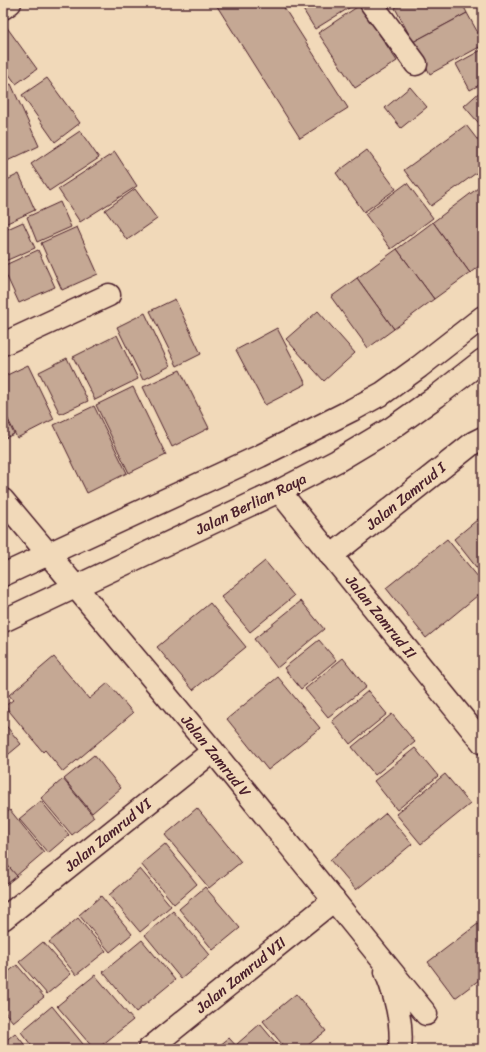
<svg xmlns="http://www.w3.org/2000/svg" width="486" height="1052" font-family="Sriracha,sans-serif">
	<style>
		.building { fill: #c5a894; stroke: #4a1f2b }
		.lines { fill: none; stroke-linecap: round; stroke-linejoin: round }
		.minor-casing { stroke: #4a1f2b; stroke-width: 25 }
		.minor { stroke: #f1d9b9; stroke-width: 22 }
		.labels { text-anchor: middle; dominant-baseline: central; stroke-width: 3; stroke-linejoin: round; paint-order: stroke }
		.street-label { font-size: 15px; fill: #4a1f2b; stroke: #f1d9b9 }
	</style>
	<rect width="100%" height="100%" fill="#f1d9b9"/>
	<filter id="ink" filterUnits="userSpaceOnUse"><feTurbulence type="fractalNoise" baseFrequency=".025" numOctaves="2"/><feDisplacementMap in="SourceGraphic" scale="8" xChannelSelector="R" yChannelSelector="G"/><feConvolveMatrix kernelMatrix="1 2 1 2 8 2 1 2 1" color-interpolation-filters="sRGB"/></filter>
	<g filter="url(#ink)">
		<g class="building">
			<path d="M215,3H281L348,108L300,138Z"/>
			<path d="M299,3H357L315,29Z"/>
			<path d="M403,3H462L467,13L413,42L395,8Z"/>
			<path d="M360,5L397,61L355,88L318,33Z"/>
			<path d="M467,13L483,42V45L430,74L413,42Z"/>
			<path d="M3,22L37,69L16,84L3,66Z"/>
			<path d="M483,49V83L470,90L456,64Z"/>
			<path d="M47,78L80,123L55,142L22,95Z"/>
			<path d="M11,84L39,146L5,162L3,157V87Z"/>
			<path d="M410,87L427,107L401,128L385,108Z"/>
			<path d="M483,89V128L464,106Z"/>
			<path d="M466,125L483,147V168L431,206L404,170Z"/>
			<path d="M80,131L99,158L49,191L31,164Z"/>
			<path d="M367,150L396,189L364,212L336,173Z"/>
			<path d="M115,152L137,186L80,222L58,189Z"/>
			<path d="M19,174L35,210L3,225V182Z"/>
			<path d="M407,183L433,218L391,249L365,214Z"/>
			<path d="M478,188L483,195V263L470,273L433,222Z"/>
			<path d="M135,189L157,219L127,240L105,210Z"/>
			<path d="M60,202L71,227L37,242L27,217Z"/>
			<path d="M23,222L35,248L3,262V231Z"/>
			<path d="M433,222L470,273L434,299L397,249Z"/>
			<path d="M77,227L98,274L62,290L41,243Z"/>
			<path d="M397,249L434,299L394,329L357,278Z"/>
			<path d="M38,250L55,287L19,303L3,268V266Z"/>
			<path d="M357,278L394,329L368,348L331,297Z"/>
			<path d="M175,299L201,354L177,366L150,311Z"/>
			<path d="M318,311L355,353L324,381L286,339Z"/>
			<path d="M145,313L170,366L143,380L117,327Z"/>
			<path d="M277,328L306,384L265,405L236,350Z"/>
			<path d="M117,335L138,379L95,400L73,357Z"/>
			<path d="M67,358L88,401L60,414L39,372Z"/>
			<path d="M28,365L54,419L17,438L3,409V377Z"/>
			<path d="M180,370L209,428L172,447L143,387Z"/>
			<path d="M133,387L166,455L129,473L96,405Z"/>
			<path d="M94,406L127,473L87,493L54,425Z"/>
			<path d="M3,411L14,434L3,439Z"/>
			<path d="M483,515V569L480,572L454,539Z"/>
			<path d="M447,539L483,583V591L426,638L386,588Z"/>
			<path d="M265,561L294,596L250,632L221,597Z"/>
			<path d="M301,601L324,629L277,668L254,639Z"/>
			<path d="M210,603L246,647L193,690L157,647Z"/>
			<path d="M319,640L336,660L301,689L284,668Z"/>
			<path d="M54,657L89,699L108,683L133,713L63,772L45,750L43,752L5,706L13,700L9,695Z"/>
			<path d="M343,658L366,687L328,717L305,689Z"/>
			<path d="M278,677L320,728L268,770L227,719Z"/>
			<path d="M368,691L387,714L350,744L332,721Z"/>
			<path d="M392,714L415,742L375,775L352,747Z"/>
			<path d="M3,722L21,744L3,759Z"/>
			<path d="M415,748L438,776L397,810L374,781Z"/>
			<path d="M94,755L121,788L92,813L64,779Z"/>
			<path d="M445,774L470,804L421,844L396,814Z"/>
			<path d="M63,779L94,817L72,835L41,798Z"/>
			<path d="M41,801L69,835L48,853L19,819Z"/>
			<path d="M197,808L241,862L209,888L165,835Z"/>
			<path d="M10,810L44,852L16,876L3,860V816Z"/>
			<path d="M386,813L412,844L356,890L330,860Z"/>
			<path d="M165,844L197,884L174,904L141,864Z"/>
			<path d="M3,860L17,876L3,887Z"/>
			<path d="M140,869L171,906L140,932L109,895Z"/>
			<path d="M205,887L240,928L213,950L179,909Z"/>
			<path d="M101,896L132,934L110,952L79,915Z"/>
			<path d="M173,911L210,955L181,979L145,935Z"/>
			<path d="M78,918L106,951L76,975L49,942Z"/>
			<path d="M483,920V977L455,998L428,962Z"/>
			<path d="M142,940L175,980L136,1012L103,972Z"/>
			<path d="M43,942L71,974L47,994L19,962Z"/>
			<path d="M17,965L44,997L13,1022L3,1010V976Z"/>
			<path d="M95,975L133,1020L97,1049H94L57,1006Z"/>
			<path d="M296,994L326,1031L303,1049H286L263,1021Z"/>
			<path d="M52,1006L87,1049H34L21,1032Z"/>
			<path d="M260,1024L281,1049H242L237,1044Z"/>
			<path d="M15,1033L28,1049H3V1043Z"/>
			<path d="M229,1038L239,1049H215Z"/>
			<path d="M326,1045L329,1049H320Z"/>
		</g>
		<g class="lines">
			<defs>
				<g id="minor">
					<path d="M371,3L416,64"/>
					<path d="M3,8L10,3"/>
					<path d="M3,344L109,295"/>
					<path d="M279,491L483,743"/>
					<path d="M3,500L213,751L426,1014"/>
					<path d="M331,556L473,443L483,438"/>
					<path d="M3,575L260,456L352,410L383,393L419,367L483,317"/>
					<path d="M3,621L279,491L337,461L392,428L437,396L483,360"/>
					<path d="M3,919L213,751"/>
					<path d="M386,972C396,997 403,1023 400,1049"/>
					<path d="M149,1049L334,900"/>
				</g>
			</defs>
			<use href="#minor" class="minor-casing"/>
			<use href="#minor" class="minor"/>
		</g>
	</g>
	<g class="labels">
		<g class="street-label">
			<text transform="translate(406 496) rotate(-39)">Jalan Zamrud I</text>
			<text transform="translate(251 504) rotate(-26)">Jalan Berlian Raya</text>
			<text transform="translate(381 617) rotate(51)">Jalan Zamrud II</text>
			<text transform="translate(216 756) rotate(51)">Jalan Zamrud V</text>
			<text transform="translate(108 835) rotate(-39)">Jalan Zamrud VI</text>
			<text transform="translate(241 975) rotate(-39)">Jalan Zamrud VII</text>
		</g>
	</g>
	<rect width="486" height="1052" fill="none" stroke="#f1d9b9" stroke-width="16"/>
	<rect x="8" y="8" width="470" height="1036" fill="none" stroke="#4a1f2b" stroke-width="1.5" filter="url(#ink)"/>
</svg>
